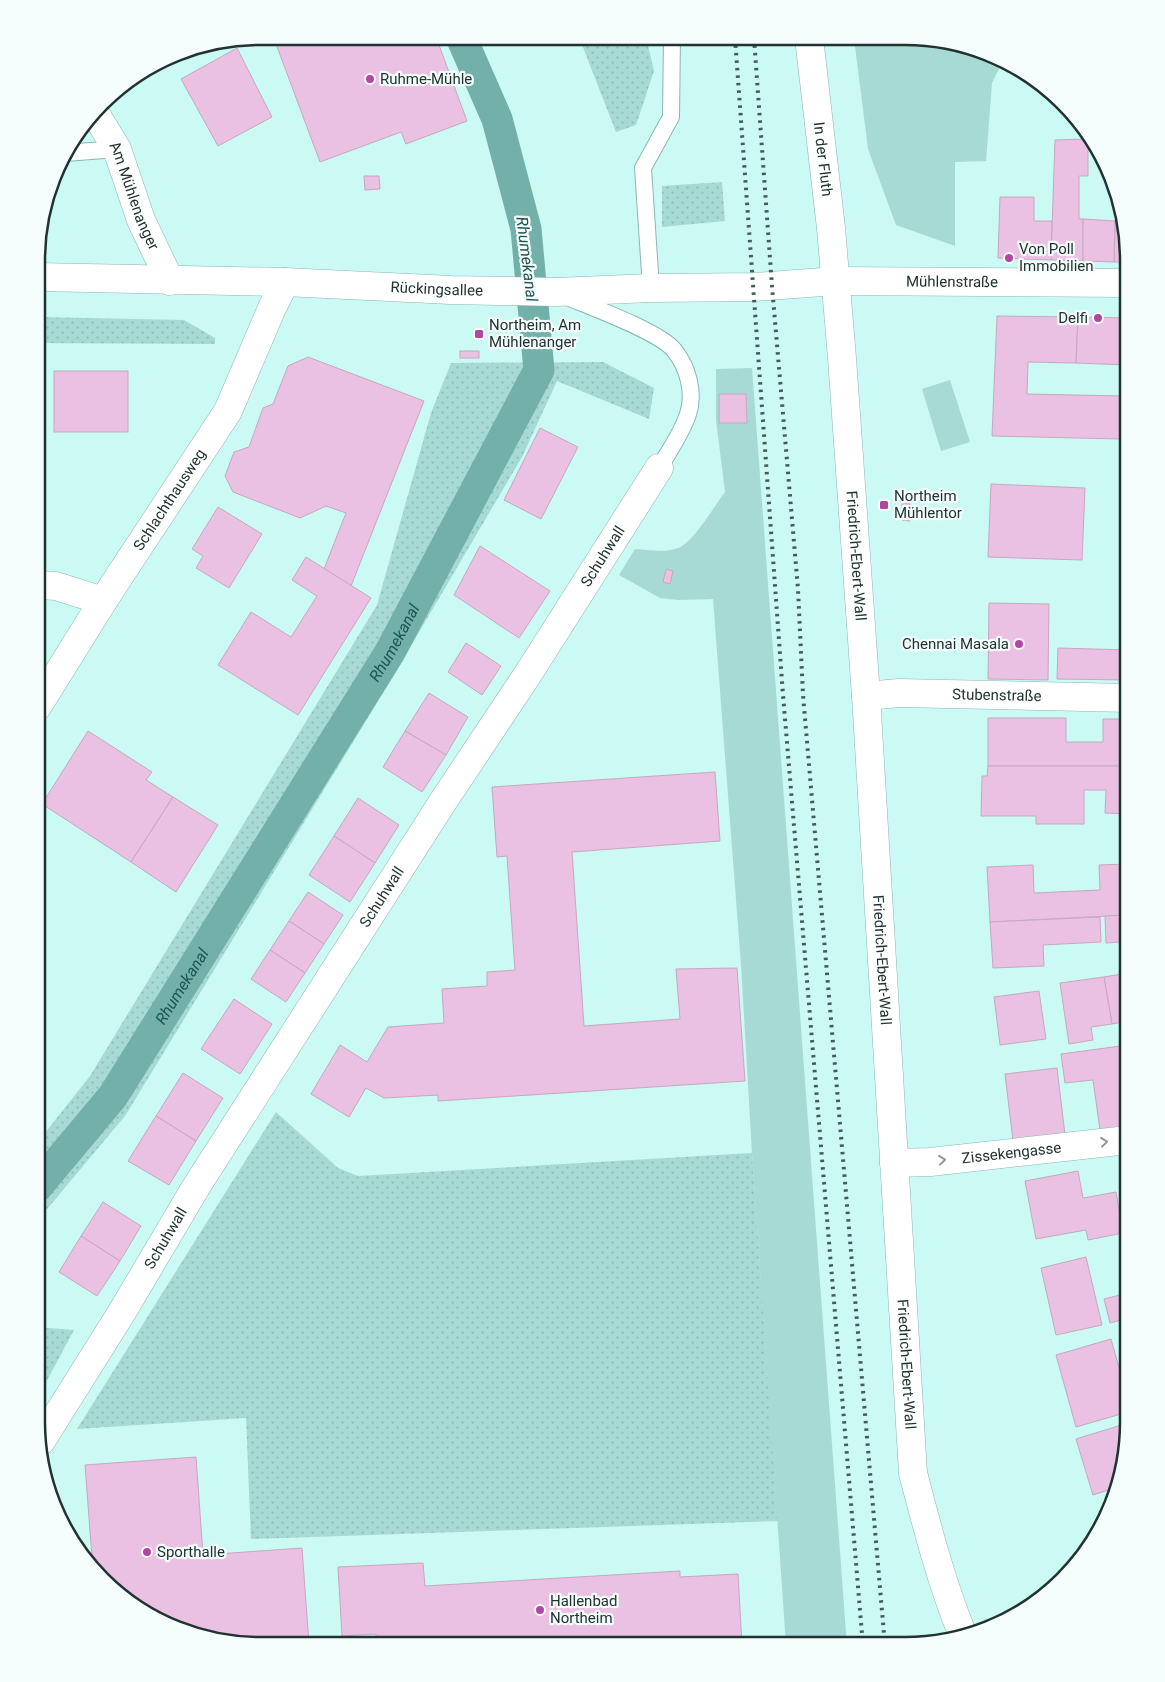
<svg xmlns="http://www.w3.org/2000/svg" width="1165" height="1682" font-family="Roboto,sans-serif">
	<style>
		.grass { fill: url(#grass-dots) }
		.park { fill: #a7dad5 }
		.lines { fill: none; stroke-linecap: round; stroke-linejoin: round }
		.canal { stroke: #73b0aa; stroke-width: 31 }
		.building { fill: #eac1e2; stroke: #c6a8c0 }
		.lane-casing { stroke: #8bb7b3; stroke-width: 18 }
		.street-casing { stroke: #8bb7b3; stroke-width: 29 }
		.secondary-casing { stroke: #8bb7b3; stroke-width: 29 }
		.lane { stroke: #fff; stroke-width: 16 }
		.street { stroke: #fff; stroke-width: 28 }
		.secondary { stroke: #fff; stroke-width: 28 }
		.rail { stroke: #445b59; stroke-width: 4; stroke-dasharray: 2.5 5; stroke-linecap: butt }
		.oneway { stroke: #909998 }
		.poi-dot { fill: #b246a5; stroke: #f4fdfc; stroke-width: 2 }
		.labels { text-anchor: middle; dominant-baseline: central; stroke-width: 4.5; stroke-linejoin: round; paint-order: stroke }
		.poi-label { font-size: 15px; fill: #213331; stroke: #f4fdfc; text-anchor: start }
		.street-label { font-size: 15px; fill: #213331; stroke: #f4fdfc }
		.water-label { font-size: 16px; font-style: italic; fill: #1f5450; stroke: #f4fdfc }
		.rim { fill: none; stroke: #213331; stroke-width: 2.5 }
	</style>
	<defs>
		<pattern id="grass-dots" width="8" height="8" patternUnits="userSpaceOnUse" patternTransform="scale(1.25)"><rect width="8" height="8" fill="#a7dad5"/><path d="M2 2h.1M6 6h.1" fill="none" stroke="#8fbcb7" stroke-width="1.8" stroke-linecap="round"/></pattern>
	</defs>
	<rect width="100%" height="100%" fill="#cbf9f4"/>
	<g class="grass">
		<path d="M579,37H646L654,71L636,125L616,132Z"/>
		<path d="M722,182L725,221L662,227V186Z"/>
		<path d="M38,317L184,320L215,338V344L38,343Z"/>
		<path d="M603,362L654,388L649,419L557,381L522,457L391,680L125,1116L37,1221V1143L90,1076L377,605L431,413L451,363Z"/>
		<path d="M276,1112L338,1168L358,1176L752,1153L778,1521L251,1539L246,1418L77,1429Z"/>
		<path d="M36,1327L74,1330L36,1401Z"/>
	</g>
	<g class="park">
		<path d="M854,38H934L990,53L1003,61L992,83L986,161L955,162V246L896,225L868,149Z"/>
		<path d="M752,368L847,1646L786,1645L752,1153L741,965L713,599L678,600L660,598L619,575L635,549C649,550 665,553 678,548C693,543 715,505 725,492L716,420V369Z"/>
		<path d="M950,380L970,442L941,451L922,389Z"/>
	</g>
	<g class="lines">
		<path class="canal" id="s1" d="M37,1187L113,1096L390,652L539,370L526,229L497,119L461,37"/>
	</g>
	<g class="building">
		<path d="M273,36L436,37L467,121L406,144L401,132L320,162Z"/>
		<path d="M237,48L272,117L218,146L181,79Z"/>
		<path d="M1088,139V176H1079V219H1083V261L1051,260L1055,140Z"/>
		<path d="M364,176H379L380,189L365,190Z"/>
		<path d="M1000,197H1034V221H1052L1051,260L998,258Z"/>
		<path d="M1116,204L1129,260V262H1114Z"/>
		<path d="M1083,219L1115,221L1114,262L1083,261Z"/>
		<path d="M997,316L1078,317L1076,363L1028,362L1027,394L1123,396L1120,439L992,436Z"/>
		<path d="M1078,317L1129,318L1128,365L1076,363Z"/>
		<rect x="460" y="351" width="19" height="7"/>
		<path d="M308,357L424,401L351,586L324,569L346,513L326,506L300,518L233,492L225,476L234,452L249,447L263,408L273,404L288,366Z"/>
		<rect x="54" y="371" width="74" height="61"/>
		<path d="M719,394H746L747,423H719Z"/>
		<path d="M1123,396H1129V439H1120Z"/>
		<path d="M540,428L578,447L541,519L504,500Z"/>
		<path d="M991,484L1085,488L1082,560L988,557Z"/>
		<path d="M902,503H910V521L902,520Z"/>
		<path d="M218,507L262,534L229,588L196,568L203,556L192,549Z"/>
		<path d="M480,546L550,591L519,638L454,595Z"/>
		<path d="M306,557L371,598L298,715L218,665L251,612L291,637L317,596L292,580Z"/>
		<path d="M666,569L673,571L670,584L663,582Z"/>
		<path d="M989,603L1049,604L1048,680L988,679Z"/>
		<path d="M466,643L501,666L482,695L448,672Z"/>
		<path d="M1058,648L1129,650V680L1057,679Z"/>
		<path d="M429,693L468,717L446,755L405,731Z"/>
		<path d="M988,718H1066V742H1103V719H1129V766H988Z"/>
		<path d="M88,731L152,772L146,780L173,797L131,862L42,804Z"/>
		<path d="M405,731L446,755L422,792L383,767Z"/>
		<path d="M988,766H1129V814L1105,813L1106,790H1084V824H1036V816H981L982,776H987Z"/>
		<path d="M715,772L720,841L572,852L584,1026L680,1019L676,969L737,968L745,1081L438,1101V1095L384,1098L366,1088L349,1117L311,1094L340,1045L367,1062L388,1027L444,1023L442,989L487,986V972L515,970L507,856L497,857L492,787Z"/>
		<path d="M173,797L218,825L176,892L131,862Z"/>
		<path d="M358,798L399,825L375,863L334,836Z"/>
		<path d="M334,836L375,863L350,902L309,875Z"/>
		<path d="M1128,864V915L990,922L987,867L1033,865L1034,893L1100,890L1099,865Z"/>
		<path d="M308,892L343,915L324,944L289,921Z"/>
		<path d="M1128,915V955L1120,956V942L1106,943L1105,916Z"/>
		<path d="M1100,917L1101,942L1043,945L1044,966L993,968L990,922Z"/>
		<path d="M289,921L324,944L305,973L270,950Z"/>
		<path d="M270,950L305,973L286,1002L251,979Z"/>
		<path d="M1128,973V1021L1112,1024L1104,977Z"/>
		<path d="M1104,977L1112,1024L1091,1027L1093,1040L1069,1044L1060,983Z"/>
		<path d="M1039,991L1046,1039L1000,1045L994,997Z"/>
		<path d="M234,999L272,1024L240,1074L201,1049Z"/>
		<path d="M1128,1045V1126L1100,1130L1093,1080L1065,1083L1061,1054Z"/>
		<path d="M1057,1068L1065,1135L1013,1141L1005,1074Z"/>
		<path d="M183,1073L223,1098L196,1141L156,1116Z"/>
		<path d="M156,1116L196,1141L169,1185L128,1161Z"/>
		<path d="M1078,1171L1083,1198L1116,1192L1123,1233L1088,1240L1086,1230L1036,1239L1025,1181Z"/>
		<path d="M103,1202L141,1226L120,1261L81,1236Z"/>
		<path d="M81,1236L120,1261L97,1296L59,1272Z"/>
		<path d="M1086,1257L1102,1325L1056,1335L1041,1268Z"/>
		<path d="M1128,1293V1318L1110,1323L1104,1299Z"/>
		<path d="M1111,1339L1128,1400V1412L1076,1427L1056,1355Z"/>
		<path d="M1128,1423V1437L1118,1487L1093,1495L1076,1439Z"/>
		<path d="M196,1457L203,1555L302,1548L309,1644H231L135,1608L93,1570L85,1465Z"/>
		<path d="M423,1563L425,1586L680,1571V1577L738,1574L742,1645L376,1644V1634L342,1636L338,1567Z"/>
	</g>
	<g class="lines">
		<defs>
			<g id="lane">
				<path d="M65,153L117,149"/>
				<path d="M651,288L643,168L671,117L672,37"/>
				<path d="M565,296C589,306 660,332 674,350C688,367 695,393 688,414C682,433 669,451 659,468"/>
			</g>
			<g id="street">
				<path id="s2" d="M95,113L117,149L141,220L170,281"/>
				<path id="s3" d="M836,281L1129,283"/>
				<path d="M38,585L56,586L103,601"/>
				<path id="s4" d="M866,696L899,693L1129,698"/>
				<path id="s5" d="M37,707L103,601L228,411L272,308L285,282"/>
				<path id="s6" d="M894,1163L930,1162L1128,1140"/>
				<path id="s7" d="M41,1441L122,1312L196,1187L444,800L528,674L659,468"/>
			</g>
			<g id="secondary">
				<path id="s8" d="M809,38L831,228L842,358L866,696L913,1473C927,1527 941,1581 962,1633"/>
				<path id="s9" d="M38,277L285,282L451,290L556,292L651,288L754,287L836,281"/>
			</g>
		</defs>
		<use href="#lane" class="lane-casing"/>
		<use href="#street" class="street-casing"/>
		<use href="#secondary" class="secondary-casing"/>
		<use href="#lane" class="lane"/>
		<use href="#street" class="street"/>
		<use href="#secondary" class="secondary"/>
		<g class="rail">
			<path d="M735,38L783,695L863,1646"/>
			<path d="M754,38L772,286L798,589L803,695L885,1646"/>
		</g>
	</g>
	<defs><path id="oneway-chevron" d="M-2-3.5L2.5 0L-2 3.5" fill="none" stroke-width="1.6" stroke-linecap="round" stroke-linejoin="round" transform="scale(1.25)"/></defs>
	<g class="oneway">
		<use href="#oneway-chevron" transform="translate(1104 1142) rotate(-6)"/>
		<use href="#oneway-chevron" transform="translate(942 1160) rotate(-6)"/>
	</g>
	<g class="poi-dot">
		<circle cx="370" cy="79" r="5"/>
		<circle cx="1009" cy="258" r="5"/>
		<circle cx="1098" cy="318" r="5"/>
		<rect x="474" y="329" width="10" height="10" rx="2.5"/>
		<rect x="879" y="500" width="10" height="10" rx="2.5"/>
		<circle cx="1019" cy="644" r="5"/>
		<circle cx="147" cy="1552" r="5"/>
		<circle cx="540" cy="1610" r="5"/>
	</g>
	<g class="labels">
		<g class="poi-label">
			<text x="380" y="79">Ruhme-Mühle</text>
			<text x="1019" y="249">Von Poll<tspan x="1019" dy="17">Immobilien</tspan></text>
			<text x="1088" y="318" text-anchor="end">Delfi</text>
			<text x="489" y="325">Northeim, Am<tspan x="489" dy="17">Mühlenanger</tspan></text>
			<text x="894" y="496">Northeim<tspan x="894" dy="17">Mühlentor</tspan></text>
			<text x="1009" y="644" text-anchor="end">Chennai Masala</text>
			<text x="157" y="1552">Sporthalle</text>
			<text x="550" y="1601">Hallenbad<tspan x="550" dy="17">Northeim</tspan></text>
		</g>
		<g class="street-label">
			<text stroke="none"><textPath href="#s8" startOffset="122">In der Fluth</textPath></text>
			<text stroke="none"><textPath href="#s2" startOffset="92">Am Mühlenanger</textPath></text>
			<text stroke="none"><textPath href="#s3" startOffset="116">Mühlenstraße</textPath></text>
			<text stroke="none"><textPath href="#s9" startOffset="399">Rückingsallee</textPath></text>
			<text stroke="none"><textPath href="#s5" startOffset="246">Schlachthausweg</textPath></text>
			<text stroke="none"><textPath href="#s8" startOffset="520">Friedrich-Ebert-Wall</textPath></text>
			<text stroke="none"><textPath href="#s7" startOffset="1048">Schuhwall</textPath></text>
			<text stroke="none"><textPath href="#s4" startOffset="131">Stubenstraße</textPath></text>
			<text stroke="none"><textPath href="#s7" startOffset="642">Schuhwall</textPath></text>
			<text stroke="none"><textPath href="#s8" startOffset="925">Friedrich-Ebert-Wall</textPath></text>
			<text stroke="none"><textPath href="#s6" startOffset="118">Zissekengasse</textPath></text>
			<text stroke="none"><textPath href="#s7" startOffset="238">Schuhwall</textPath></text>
			<text stroke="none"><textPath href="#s8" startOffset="1330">Friedrich-Ebert-Wall</textPath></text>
		</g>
		<g class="water-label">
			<text transform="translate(527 259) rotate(83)">Rhumekanal</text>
			<text stroke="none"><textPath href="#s1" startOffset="652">Rhumekanal</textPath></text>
			<text stroke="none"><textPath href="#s1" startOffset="248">Rhumekanal</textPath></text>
		</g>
	</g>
	<path d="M0 0H1165V1682H0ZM260 45H905A215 215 0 0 1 1120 260V1422A215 215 0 0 1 905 1637H260A215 215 0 0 1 45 1422V260A215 215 0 0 1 260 45Z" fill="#f4fdfc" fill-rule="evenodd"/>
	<path class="rim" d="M260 45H905A215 215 0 0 1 1120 260V1422A215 215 0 0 1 905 1637H260A215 215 0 0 1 45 1422V260A215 215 0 0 1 260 45Z"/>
</svg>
